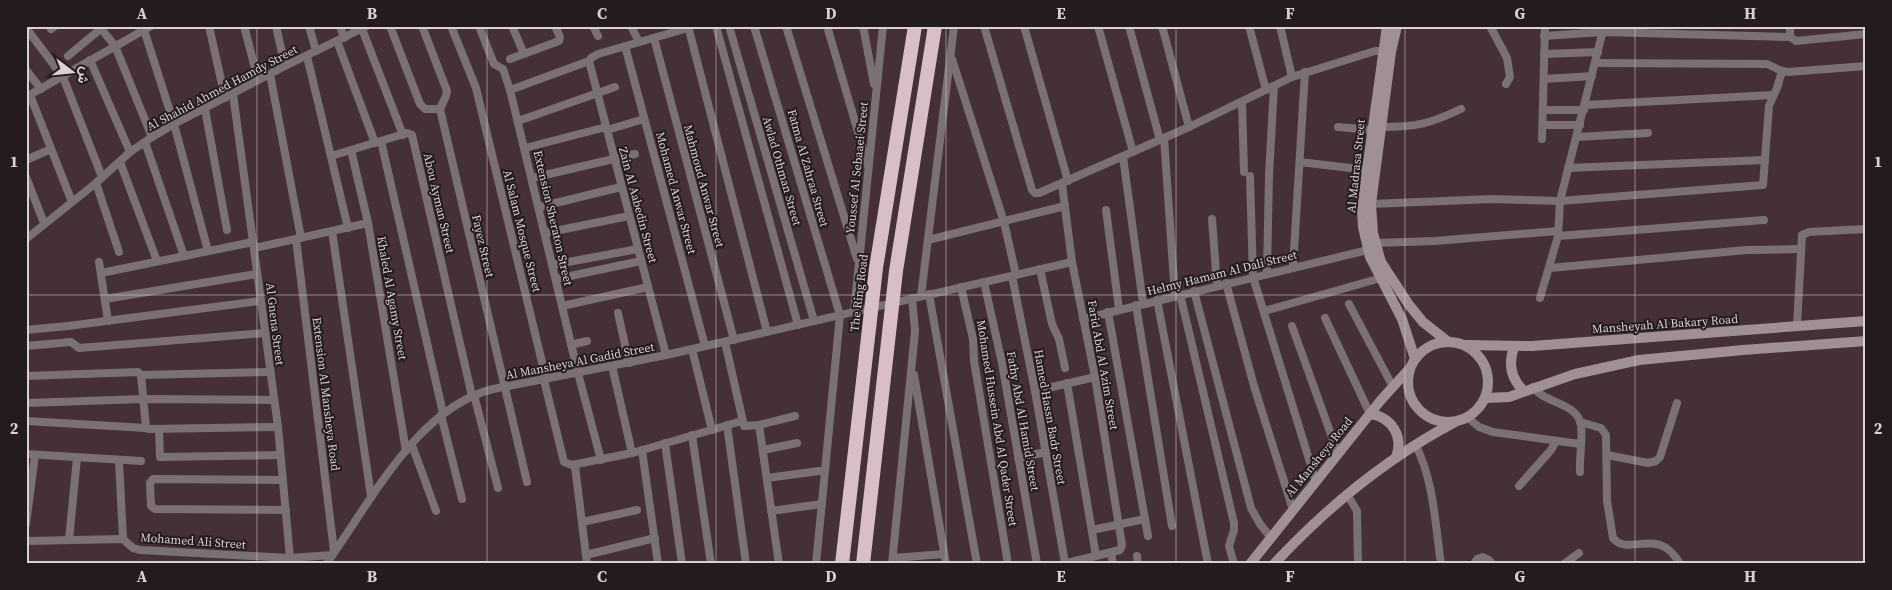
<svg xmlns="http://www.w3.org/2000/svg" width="1892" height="590" font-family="'Source Serif 4',Vazirmatn,serif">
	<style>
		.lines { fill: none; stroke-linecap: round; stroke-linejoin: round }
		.street { stroke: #7b7073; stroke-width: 8 }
		.secondary { stroke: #a09094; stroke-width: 10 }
		.highway { stroke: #d8bfc5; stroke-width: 14 }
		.grid { fill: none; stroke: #ddd0d3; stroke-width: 1; stroke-opacity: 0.55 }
		.labels { text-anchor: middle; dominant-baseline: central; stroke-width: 4; stroke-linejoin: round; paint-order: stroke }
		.street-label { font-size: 12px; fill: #ddd0d3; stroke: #241b1e }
		.neatline { fill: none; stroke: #ddd0d3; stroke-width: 2 }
		.grid-label { font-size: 16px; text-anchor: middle; font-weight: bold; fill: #ddd0d3 }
	</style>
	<rect width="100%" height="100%" fill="#443036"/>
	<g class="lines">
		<g class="street">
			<path d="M99,26L115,46L152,137"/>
			<path d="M209,26L225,98"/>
			<path d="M244,26L258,80"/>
			<path d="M276,26L285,66"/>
			<path d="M309,26L316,51"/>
			<path d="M340,26L344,38"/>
			<path d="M390,26L420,104L425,109H440"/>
			<path d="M422,26L447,91L446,96L440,109"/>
			<path d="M451,26L476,88L546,379"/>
			<path d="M479,26L494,64L503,69L510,90L578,373L601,460"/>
			<path d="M512,26L524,54"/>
			<path d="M593,26L598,36"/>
			<path d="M631,26L639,42"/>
			<path d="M688,26L767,332"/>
			<path d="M716,26L798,325"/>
			<path d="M729,26L814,321"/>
			<path d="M754,26L840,315L816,564"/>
			<path d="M786,26L857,259"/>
			<path d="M827,26L868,166"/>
			<path d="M863,26L874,84"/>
			<path d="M984,26L1032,190L1035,193H1039L1189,127L1292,77L1375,51H1386"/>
			<path d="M1024,26L1068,181"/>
			<path d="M1098,26L1133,152"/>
			<path d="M1129,26L1160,140"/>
			<path d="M1162,26L1189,127"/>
			<path d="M1249,26L1266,90"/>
			<path d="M1280,26L1292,77"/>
			<path d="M1490,26L1507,58L1510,77L1506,84"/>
			<path d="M26,28L63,77L102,177"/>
			<path d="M51,29L55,26"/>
			<path d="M362,29L403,135"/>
			<path d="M144,30L174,124L208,251"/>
			<path d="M1544,36L1603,32L1790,37L1796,41L1866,34"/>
			<path d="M1790,37V26"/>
			<path d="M654,38L734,340"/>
			<path d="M337,41L375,143"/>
			<path d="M625,46L705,346"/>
			<path d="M1544,54L1598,52"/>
			<path d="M68,56L104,26"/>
			<path d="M307,56L348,228"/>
			<path d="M510,59L559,41L560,37L555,26"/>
			<path d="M952,59L1004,222L1016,275"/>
			<path d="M90,60L130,152"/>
			<path d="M589,61L666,355"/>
			<path d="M1595,63L1767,64L1782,71L1788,72L1866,66"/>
			<path d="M26,70L41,89"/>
			<path d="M270,74L301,238"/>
			<path d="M1544,79L1592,76"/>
			<path d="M510,90L589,61L591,58L598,54L688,28"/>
			<path d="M233,94L278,427L290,558"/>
			<path d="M30,95L72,202"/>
			<path d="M26,97L151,26"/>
			<path d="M1242,102L1244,172"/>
			<path d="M1585,105L1773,95"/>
			<path d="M205,109L227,230"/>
			<path d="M440,109L527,482"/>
			<path d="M1543,110H1584"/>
			<path d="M518,121L615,87"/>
			<path d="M1543,125H1580"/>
			<path d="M1338,127L1372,130"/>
			<path d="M1381,127C1417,127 1429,124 1461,109"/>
			<path d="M607,130L644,119"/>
			<path d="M1577,137L1648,133"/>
			<path d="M1164,138L1175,296"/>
			<path d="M1542,139L1545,26"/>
			<path d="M381,141L443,413"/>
			<path d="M145,142L184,256"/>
			<path d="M525,148L606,127"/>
			<path d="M351,150L368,223L406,451"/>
			<path d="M331,156L407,133L412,135L472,396"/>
			<path d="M1123,157L1143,303"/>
			<path d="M26,160L51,149"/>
			<path d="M120,162L157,261"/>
			<path d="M1300,162L1367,170"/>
			<path d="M1568,168L1765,160"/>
			<path d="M1250,176L1253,277L1316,482"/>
			<path d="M26,177L44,223"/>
			<path d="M532,178L635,154"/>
			<path d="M96,183L119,252"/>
			<path d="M1062,184L1072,262L1095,377L1122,545L1120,550L1063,564"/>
			<path d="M1371,204L1492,199L1560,201L1763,185L1769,106L1777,88L1782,71"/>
			<path d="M539,207L621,187"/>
			<path d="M1106,210L1119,309"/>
			<path d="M1212,219L1217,285"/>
			<path d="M332,231L371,496"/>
			<path d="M545,233L629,216"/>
			<path d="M1558,236L1764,220"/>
			<path d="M26,239L96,183L130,152L152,137L174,124L285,66L367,26"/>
			<path d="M296,239L334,551"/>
			<path d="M928,240L1065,206"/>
			<path d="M1375,243L1435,241L1558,231"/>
			<path d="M254,248L368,223"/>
			<path d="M99,262L108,321"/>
			<path d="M552,265L638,249"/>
			<path d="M1293,267L1305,72"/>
			<path d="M1550,268L1747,250L1801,249"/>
			<path d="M1040,269L1052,324L1059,339L1065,368"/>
			<path d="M101,273L253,242"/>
			<path d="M1267,273L1269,175L1274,86"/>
			<path d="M1012,276L1035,391L1065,563"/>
			<path d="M556,279L641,261"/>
			<path d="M984,282L1002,363L1037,564"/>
			<path d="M1226,283L1254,386L1293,510"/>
			<path d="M961,287L973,339L974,361L1008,564"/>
			<path d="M1194,291L1251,508L1260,524L1271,538"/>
			<path d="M929,294L977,564"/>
			<path d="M1180,294L1234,523V530L1229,546L1234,564"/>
			<path d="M921,296L954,26"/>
			<path d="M1540,298L1558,236L1560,201L1604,26"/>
			<path d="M105,299L257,274"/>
			<path d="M1157,300L1208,564"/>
			<path d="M1349,304L1393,387"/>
			<path d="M1136,305L1172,526"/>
			<path d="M562,306L648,287"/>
			<path d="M1264,311L1381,278"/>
			<path d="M854,312L883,26"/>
			<path d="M1108,312L1148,536"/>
			<path d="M618,313L629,363"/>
			<path d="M1325,318L1370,414"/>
			<path d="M1083,319L1368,250"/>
			<path d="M1292,326L1338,454"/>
			<path d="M1797,326L1802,235L1809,232L1866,229"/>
			<path d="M26,330L68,326L260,301"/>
			<path d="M725,342L744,426L759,425L795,416"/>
			<path d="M571,345L587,341"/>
			<path d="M26,346L71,342L79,348L265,333"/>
			<path d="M692,349L712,430"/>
			<path d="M612,366L632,453"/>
			<path d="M141,375L270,372"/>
			<path d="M141,375L146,428"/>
			<path d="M914,375L946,564"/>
			<path d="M26,376L138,372L141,375"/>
			<path d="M544,380L564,462L572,465L632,453L742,421"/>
			<path d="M1067,383L1096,556"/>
			<path d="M1533,387C1545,404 1577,402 1581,425C1583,439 1579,457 1580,472"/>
			<path d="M1035,391L1095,377"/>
			<path d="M474,395L498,488"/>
			<path d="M26,403L144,399L274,400"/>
			<path d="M441,415L462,499"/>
			<path d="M1467,417L1479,427L1493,432L1580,444"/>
			<path d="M26,421L146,428L149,429L278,427"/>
			<path d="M1580,422L1601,428L1606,435L1607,501L1613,538C1629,558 1658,524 1680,564"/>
			<path d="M727,425L746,564"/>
			<path d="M759,425L779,564"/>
			<path d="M159,429L160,457L280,455"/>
			<path d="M692,435L711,564"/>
			<path d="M665,443L682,564"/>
			<path d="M1415,444C1434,480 1435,524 1441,564"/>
			<path d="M412,445L436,511"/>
			<path d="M642,450L658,564"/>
			<path d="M763,450L797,443"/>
			<path d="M26,454L141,461"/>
			<path d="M1607,455L1648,463L1656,461L1660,457L1677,403"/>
			<path d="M1018,458L1046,452"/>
			<path d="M119,461L123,539"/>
			<path d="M575,466L587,564"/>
			<path d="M767,478L819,471"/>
			<path d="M283,480L153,479L150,483L151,506L155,509L286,510"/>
			<path d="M1519,486L1551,450L1556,441"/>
			<path d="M1347,494L1357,511L1358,564"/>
			<path d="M771,511L822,504"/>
			<path d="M582,522L637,510"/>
			<path d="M26,524L35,455"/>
			<path d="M1092,530L1145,519"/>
			<path d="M69,540L77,458"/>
			<path d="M26,541L123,539L133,548L140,550L290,558L332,555"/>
			<path d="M1111,552L1113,564"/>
			<path d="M586,555L655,538"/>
			<path d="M1137,556L1138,564"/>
			<path d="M893,558L944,554"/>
			<path d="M326,564C370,504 416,408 493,389L666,355L1072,262"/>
			<path d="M892,564L915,331L912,298"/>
			<path d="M1474,564L1477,559L1483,557L1489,560L1492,564"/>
			<path d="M1564,564L1579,553"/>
		</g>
		<g class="secondary">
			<path d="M1387,26L1367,170L1362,211L1363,227L1370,257L1402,319L1415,359"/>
			<path d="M1397,26L1391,52L1371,204L1373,233L1381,262L1409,305L1423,322L1447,341"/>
			<circle cx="1448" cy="382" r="40"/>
			<path d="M1465,345L1532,346L1866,321"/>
			<path d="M1514,347C1508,364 1511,379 1524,391"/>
			<path d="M1485,398L1509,397L1575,374L1639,360L1743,350L1866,341"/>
			<path d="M1370,414C1392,417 1404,437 1396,457"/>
			<path d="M1250,564L1381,400L1410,368"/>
			<path d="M1274,564C1327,507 1387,458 1455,422"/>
		</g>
		<g class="highway">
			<path d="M842,564L876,268L915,26"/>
			<path d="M863,564L896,271L935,26"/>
		</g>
	</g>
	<path class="grid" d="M257,26V564M487,26V564M716,26V564M946,26V564M1176,26V564M1405,26V564M1635,26V564M26,295H1866"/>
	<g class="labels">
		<g class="street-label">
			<text transform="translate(222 88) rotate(-28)">Al Shahid Ahmed Hamdy Street</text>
			<text transform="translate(1356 166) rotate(-84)">Al Madrasa Street</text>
			<text transform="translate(808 168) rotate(74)">Fatma Al Zahraa Street</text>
			<text transform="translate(857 168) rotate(-84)">Youssef Al Sebaaei Street</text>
			<text transform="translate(782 171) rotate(74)">Awlad Othman Street</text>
			<text transform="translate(704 186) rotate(75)">Mahmoud Anwar Street</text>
			<text transform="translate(676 193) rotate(75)">Mohamed Anwar Street</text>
			<text transform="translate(439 203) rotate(77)">Abou Ayman Street</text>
			<text transform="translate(638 205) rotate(75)">Zain Al Aabedin Street</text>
			<text transform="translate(553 218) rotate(77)">Extension Sheraton Street</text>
			<text transform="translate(522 231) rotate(76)">Al Salam Mosque Street</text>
			<text transform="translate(483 246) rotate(77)">Fayez Street</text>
			<text transform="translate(1222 273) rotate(-14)">Helmy Hamam Al Dali Street</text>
			<text transform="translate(859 293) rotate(-83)">The Ring Road</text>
			<text transform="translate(392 298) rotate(80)">Khaled Al Agamy Street</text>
			<text transform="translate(275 324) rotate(83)">Al Gnena Street</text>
			<text transform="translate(1665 324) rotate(-4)">Mansheyah Al Bakary Road</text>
			<text transform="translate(580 361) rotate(-11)">Al Mansheya Al Gadid Street</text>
			<text transform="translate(1103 365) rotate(80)">Farid Abd Al Azim Street</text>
			<text transform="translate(326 394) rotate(83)">Extension Al Mansheya Road</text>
			<text transform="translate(1050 417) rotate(80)">Hamed Hassn Badr Street</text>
			<text transform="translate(1023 421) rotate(80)">Fathy Abd Al Hamid Street</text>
			<text transform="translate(997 423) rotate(81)">Mohamed Hussein Abd Al Qader Street</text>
			<text transform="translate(1319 457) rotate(-51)">Al Mansheya Road</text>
			<text transform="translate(193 541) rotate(4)">Mohamed Ali Street</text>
		</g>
	</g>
	<rect width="1892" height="590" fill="none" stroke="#241b1e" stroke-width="55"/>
	<g transform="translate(72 72) rotate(106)" stroke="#241b1e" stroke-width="4" paint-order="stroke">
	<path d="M0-4L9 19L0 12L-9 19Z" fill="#ddd0d3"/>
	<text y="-8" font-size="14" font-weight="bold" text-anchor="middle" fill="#ddd0d3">ش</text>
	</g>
	<rect x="28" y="28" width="1836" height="534" class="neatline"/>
	<g class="grid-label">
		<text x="142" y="19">A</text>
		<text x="372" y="19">B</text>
		<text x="602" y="19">C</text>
		<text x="831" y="19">D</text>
		<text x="1061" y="19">E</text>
		<text x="1290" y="19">F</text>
		<text x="1520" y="19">G</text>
		<text x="1750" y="19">H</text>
		<text x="14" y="167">1</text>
		<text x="1878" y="167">1</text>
		<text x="14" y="434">2</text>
		<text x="1878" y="434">2</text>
		<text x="142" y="582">A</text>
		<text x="372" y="582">B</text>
		<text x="602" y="582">C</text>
		<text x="831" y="582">D</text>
		<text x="1061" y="582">E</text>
		<text x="1290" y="582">F</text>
		<text x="1520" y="582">G</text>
		<text x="1750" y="582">H</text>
	</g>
</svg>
